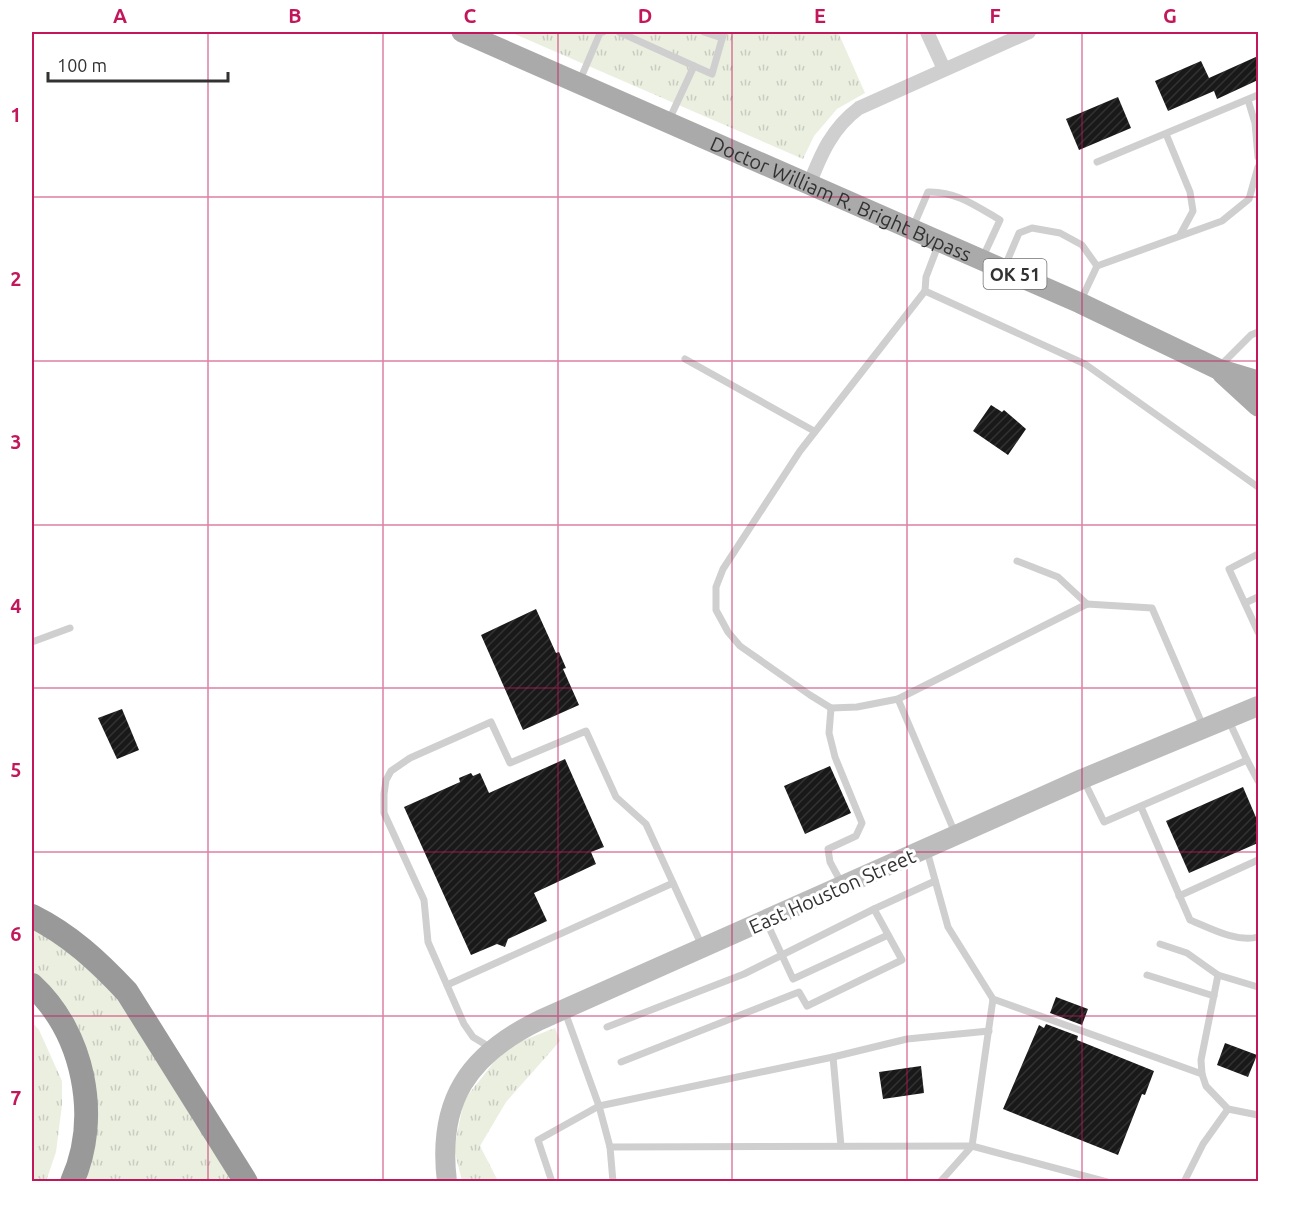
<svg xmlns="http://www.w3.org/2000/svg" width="1290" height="1213" font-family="Ubuntu,sans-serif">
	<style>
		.grass { fill: url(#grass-tufts) }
		.building { fill: url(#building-hatch) }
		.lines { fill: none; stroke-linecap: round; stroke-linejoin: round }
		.lane { stroke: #cfcfcf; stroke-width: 7 }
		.street { stroke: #cfcfcf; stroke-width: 14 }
		.secondary { stroke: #bcbcbc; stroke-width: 20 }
		.primary { stroke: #aaa; stroke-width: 21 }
		.highway { stroke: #999; stroke-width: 24 }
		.grid { fill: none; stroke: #c2185b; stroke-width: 1.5; stroke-opacity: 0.55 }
		.labels { text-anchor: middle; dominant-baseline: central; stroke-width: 6; stroke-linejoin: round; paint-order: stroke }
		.shield { fill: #fff; stroke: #707070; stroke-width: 1.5 }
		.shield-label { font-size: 18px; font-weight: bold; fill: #323232 }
		.street-label { font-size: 20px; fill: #323232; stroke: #fff }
		.neatline { fill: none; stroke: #c2185b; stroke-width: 2 }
		.grid-label { font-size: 20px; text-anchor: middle; font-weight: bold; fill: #c2185b }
	</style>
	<defs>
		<pattern id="grass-tufts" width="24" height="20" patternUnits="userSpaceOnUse" patternTransform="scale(1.5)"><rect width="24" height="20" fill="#eaefe0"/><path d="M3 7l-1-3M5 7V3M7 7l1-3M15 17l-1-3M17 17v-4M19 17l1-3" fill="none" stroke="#c9cdc1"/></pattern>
		<pattern id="building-hatch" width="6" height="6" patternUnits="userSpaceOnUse" patternTransform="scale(1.5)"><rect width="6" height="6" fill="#191919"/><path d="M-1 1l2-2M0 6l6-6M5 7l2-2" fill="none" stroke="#323232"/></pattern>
	</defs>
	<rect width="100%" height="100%" fill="#fff"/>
	<g class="grass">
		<path d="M510,32H838L865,93L837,109L814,136L803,159Z"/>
		<path d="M32,926L86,960L118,992L240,1181H78L92,1082L32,979Z"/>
		<path d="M32,1022L39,1030L62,1081V1105L56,1152L46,1181H32Z"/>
		<path d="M555,1028L560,1041L506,1102L480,1146L498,1181H462L454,1149L464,1100L506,1047Z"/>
	</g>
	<g class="building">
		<path d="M1258,56V80L1217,99L1214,91L1168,111L1155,81L1201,61L1209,78Z"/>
		<path d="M1118,97L1131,128L1079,150L1066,119Z"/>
		<path d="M991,405L1002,412L1004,410L1026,429L1008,455L973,431Z"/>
		<path d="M536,609L556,653L559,652L566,668L563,669L579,705L523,730L481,635Z"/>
		<path d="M122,709L139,750L117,759L98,718Z"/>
		<path d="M565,759L604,847L591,852L596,864L534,893L547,921L508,939L505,947L497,944L471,955L404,807L460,782L459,778L471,773L473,776L480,773L489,793Z"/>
		<path d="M830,766L851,813L805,834L784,786Z"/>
		<path d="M1243,787L1258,822V843L1189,873L1166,821Z"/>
		<path d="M1056,997L1088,1009L1082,1025L1050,1013Z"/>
		<path d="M1046,1024L1078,1036L1077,1040L1154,1071L1145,1095L1142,1094L1118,1155L1003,1109L1039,1025L1044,1028Z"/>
		<path d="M1225,1043L1257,1055L1248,1077L1217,1065Z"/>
		<path d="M921,1066L924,1093L883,1099L879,1072Z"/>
	</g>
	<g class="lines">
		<g class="lane">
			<path d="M619,32L694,66L669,120"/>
			<path d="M704,32L722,38"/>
			<path d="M694,66L712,74L724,32"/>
			<path d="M580,80L600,33L603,32"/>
			<path d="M1248,100L1255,123L1258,157"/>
			<path d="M1166,134L1190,192L1193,211L1180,235"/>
			<path d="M1097,162L1258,95"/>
			<path d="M913,227L928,192C956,191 976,206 1000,220L982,259"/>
			<path d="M939,243L926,277L925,291L1085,364L1258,487"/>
			<path d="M1005,266L1019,233L1032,228L1060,233L1082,245L1097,266"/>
			<path d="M925,291L800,451L723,569L716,587V610L728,632L740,646L810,695L831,708L857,707L898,699L1087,604L1152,608L1203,726"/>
			<path d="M1081,300L1097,266L1222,221L1249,199L1258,167"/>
			<path d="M685,359L814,431"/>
			<path d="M1220,366L1251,335L1258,332"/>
			<path d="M1258,554L1229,569L1258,632"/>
			<path d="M1017,561L1058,577L1087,604"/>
			<path d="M1245,603L1258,597"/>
			<path d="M32,642L70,628"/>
			<path d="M898,699L955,833"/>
			<path d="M831,708L829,733L835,757L862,823L856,836L828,849L830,862L842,884"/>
			<path d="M1228,719L1247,760L1258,781"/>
			<path d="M1084,781L1104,822L1247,760"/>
			<path d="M1141,807L1190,920C1210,928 1237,943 1258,937"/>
			<path d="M927,851L948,927L993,999L972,1146L1107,1182"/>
			<path d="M1179,896L1258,860"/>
			<path d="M766,921L793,979L888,935"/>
			<path d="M1160,944L1187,953L1218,975L1201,1060L1202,1074L1206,1086L1228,1109L1258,1115"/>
			<path d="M1147,975L1214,996"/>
			<path d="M1218,975L1258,987"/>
			<path d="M447,985L673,883"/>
			<path d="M993,999L1202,1074"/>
			<path d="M565,1012L599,1106L610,1147L972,1146"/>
			<path d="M607,1027L744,974L874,909L935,881"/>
			<path d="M491,1048L473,1037L464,1024L428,942L424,900L384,813V794L386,780L391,771L410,758L491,722L510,763L586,731L616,797L646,824L702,946"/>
			<path d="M833,1057L841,1146"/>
			<path d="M621,1062L799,992L807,1006L902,960L874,909"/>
			<path d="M610,1147L613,1182"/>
			<path d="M552,1182L538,1140L599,1106L833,1057L907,1039L989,1031"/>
			<path d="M940,1182L972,1146"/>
			<path d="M1184,1182L1203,1144L1228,1109"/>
		</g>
		<g class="street">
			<path d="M927,32L944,69"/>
			<path d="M809,185C821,154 832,128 859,108L1029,32"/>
		</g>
		<path class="secondary" d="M447,1182C437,1101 468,1055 540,1020L1082,779L1258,706"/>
		<g class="primary">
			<path id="s1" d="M462,32L1080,303L1218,369L1258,381"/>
			<path d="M1222,373L1258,406"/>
		</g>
		<g class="highway">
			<path d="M32,916C70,935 98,961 127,992L246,1182"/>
			<path d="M32,985C84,1033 101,1117 72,1182"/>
		</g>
	</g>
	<path class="grid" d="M208,32V1182M383,32V1182M558,32V1182M732,32V1182M907,32V1182M1082,32V1182M32,197H1258M32,361H1258M32,525H1258M32,688H1258M32,852H1258M32,1016H1258"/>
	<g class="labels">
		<rect class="shield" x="983.5" y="259" width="63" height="30" rx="4.5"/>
		<g class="shield-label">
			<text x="1015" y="274">OK 51</text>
		</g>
		<g class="street-label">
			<text stroke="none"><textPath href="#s1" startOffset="414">Doctor William R. Bright Bypass</textPath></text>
			<text transform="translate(832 891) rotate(-24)">East Houston Street</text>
		</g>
	</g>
	<rect width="1290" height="1213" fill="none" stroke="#ffffff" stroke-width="66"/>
	<path d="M48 72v9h180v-9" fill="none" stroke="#323232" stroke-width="3"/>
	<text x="57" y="72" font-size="18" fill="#323232" stroke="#ffffff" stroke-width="4.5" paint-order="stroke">100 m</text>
	<rect x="33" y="33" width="1224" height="1147" class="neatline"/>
	<g class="grid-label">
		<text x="120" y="23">A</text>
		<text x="295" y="23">B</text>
		<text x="470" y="23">C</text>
		<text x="645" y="23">D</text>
		<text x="820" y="23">E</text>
		<text x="995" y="23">F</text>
		<text x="1170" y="23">G</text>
		<text x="16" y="122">1</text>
		<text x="16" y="286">2</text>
		<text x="16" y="449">3</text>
		<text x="16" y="613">4</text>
		<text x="16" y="777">5</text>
		<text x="16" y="941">6</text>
		<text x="16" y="1105">7</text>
	</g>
</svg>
